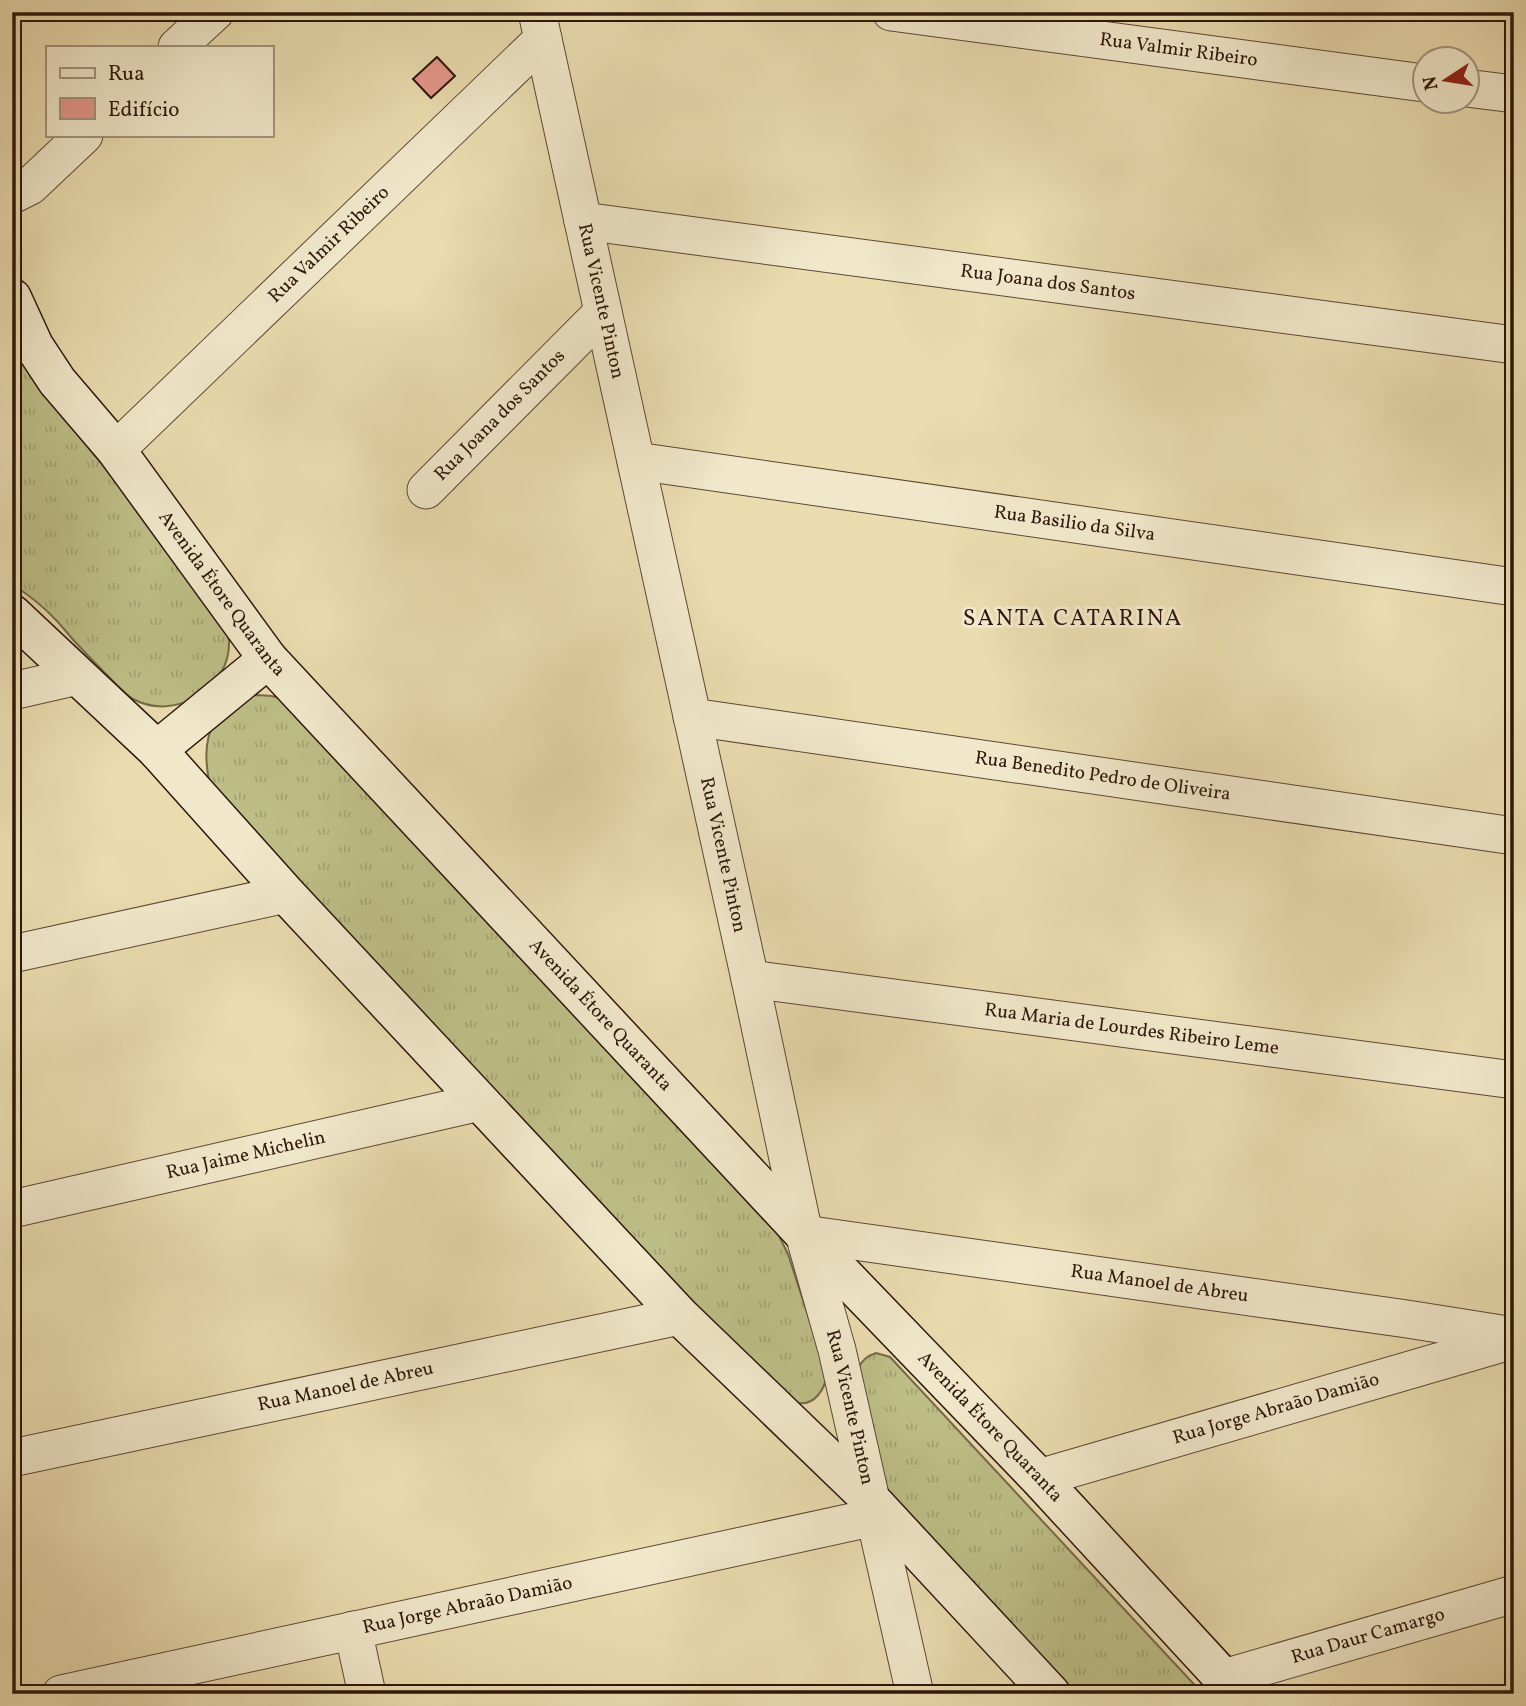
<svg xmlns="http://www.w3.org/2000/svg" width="1526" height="1706" font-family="Vollkorn,serif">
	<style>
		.grass { fill: url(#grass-tufts); stroke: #766a49; stroke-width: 2 }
		.building { fill: #e5988d; stroke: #2e160c; stroke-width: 2 }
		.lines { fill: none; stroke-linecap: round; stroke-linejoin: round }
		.street-casing { stroke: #5d4835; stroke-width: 39 }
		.secondary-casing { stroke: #2e160c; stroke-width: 41 }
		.street { stroke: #f1e8cb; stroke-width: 37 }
		.secondary { stroke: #f1e8cb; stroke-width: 38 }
		.labels { text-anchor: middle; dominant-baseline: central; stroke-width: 6; stroke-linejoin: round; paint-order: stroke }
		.street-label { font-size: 19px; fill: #2e160c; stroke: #f1e8cb }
		.quarter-label { font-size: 23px; letter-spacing: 2px; fill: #2e160c; stroke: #f1e8cb }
	</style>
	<defs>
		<pattern id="grass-tufts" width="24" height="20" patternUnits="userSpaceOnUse" patternTransform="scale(1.75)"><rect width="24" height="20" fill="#bdbe86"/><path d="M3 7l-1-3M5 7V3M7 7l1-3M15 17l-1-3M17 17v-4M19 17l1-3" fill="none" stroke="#a3a372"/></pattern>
	</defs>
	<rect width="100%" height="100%" fill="#eadcaf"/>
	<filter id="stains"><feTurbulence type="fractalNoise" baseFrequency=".00286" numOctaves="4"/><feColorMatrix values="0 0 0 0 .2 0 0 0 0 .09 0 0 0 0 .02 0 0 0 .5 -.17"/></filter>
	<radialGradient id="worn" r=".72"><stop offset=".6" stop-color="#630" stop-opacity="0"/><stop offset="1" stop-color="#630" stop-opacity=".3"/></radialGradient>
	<g class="grass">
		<path d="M12,344L19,358L61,414L213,601C220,613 228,626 229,641C231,688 175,722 133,699C124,693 117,685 109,677C99,667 89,657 79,646C70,637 63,627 54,618C42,605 27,594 12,584Z"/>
		<path d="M257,695L272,696L285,700L774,1226L788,1254L827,1374C825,1389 815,1406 797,1403C792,1402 786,1397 781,1395L211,791C206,768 202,741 216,720C218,715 224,712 228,708C239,698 242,696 257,695Z"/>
		<path d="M876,1353L890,1357L1203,1694H1076L919,1527L889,1500L858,1369C862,1360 867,1356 876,1353Z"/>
	</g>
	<path class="building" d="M437,57L455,76L431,98L413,79Z"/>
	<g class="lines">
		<defs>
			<g id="street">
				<path id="s1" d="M537,12L750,979L804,1234L837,1350L915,1694"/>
				<path id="s2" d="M891,12L1424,83"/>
				<path d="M177,47L215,12"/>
				<path d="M1466,88L1514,94"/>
				<path d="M12,195L30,186L84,135"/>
				<path id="s3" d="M583,221L1514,345"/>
				<path id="s4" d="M116,450L543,39"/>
				<path id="s5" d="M636,461L1514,587"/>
				<path id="s6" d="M426,490L603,312"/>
				<path d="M12,691L78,676"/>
				<path id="s7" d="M692,717L1514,836"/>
				<path d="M12,954L286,894"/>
				<path id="s8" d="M750,979L1514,1080"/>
				<path id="s9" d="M12,1209L480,1102"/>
				<path id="s10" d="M804,1234L1407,1319L1514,1336"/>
				<path id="s11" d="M12,1458L680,1316"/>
				<path id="s12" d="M1039,1478L1513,1340"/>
				<path d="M353,1630L367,1694"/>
				<path id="s13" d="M1224,1678L1514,1594"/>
				<path id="s14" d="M61,1694L875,1517"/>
			</g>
			<g id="secondary">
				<path id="s15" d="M12,298L34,346L57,381L116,450L268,659L804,1234L1039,1478L1238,1694"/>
				<path d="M12,614L157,750L286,894L680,1316L870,1499L1051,1694"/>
				<path d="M157,750L268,659"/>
			</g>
		</defs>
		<use href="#street" class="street-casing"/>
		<use href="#secondary" class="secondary-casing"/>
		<use href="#street" class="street"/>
		<use href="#secondary" class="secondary"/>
	</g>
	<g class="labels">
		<g class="street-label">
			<text stroke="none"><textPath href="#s2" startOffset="290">Rua Valmir Ribeiro</textPath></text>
			<text stroke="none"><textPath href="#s4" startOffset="296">Rua Valmir Ribeiro</textPath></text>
			<text stroke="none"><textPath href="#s3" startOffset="469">Rua Joana dos Santos</textPath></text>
			<text stroke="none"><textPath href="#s1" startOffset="296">Rua Vicente Pinton</textPath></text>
			<text stroke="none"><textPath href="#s6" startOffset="105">Rua Joana dos Santos</textPath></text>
			<text stroke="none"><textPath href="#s5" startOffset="443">Rua Basilio da Silva</textPath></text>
			<text stroke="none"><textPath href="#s15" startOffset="364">Avenida Étore Quaranta</textPath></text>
			<text stroke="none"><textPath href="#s7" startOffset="415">Rua Benedito Pedro de Oliveira</textPath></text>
			<text stroke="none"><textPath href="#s1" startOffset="863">Rua Vicente Pinton</textPath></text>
			<text stroke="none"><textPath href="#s15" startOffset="931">Avenida Étore Quaranta</textPath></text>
			<text stroke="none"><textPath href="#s8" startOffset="385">Rua Maria de Lourdes Ribeiro Leme</textPath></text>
			<text stroke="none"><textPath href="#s9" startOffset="240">Rua Jaime Michelin</textPath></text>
			<text stroke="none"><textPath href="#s10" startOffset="359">Rua Manoel de Abreu</textPath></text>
			<text stroke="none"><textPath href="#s11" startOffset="341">Rua Manoel de Abreu</textPath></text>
			<text stroke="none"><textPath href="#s1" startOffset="1430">Rua Vicente Pinton</textPath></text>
			<text stroke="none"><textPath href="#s12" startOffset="247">Rua Jorge Abraão Damião</textPath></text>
			<text stroke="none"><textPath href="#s15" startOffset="1498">Avenida Étore Quaranta</textPath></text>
			<text stroke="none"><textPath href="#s14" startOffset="416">Rua Jorge Abraão Damião</textPath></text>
			<text stroke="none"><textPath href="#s13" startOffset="150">Rua Daur Camargo</textPath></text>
		</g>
		<g class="quarter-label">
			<text x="1073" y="619">SANTA CATARINA</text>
		</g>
	</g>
	<rect width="1526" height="1706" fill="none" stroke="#eadcaf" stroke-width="42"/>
	<rect x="14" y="14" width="1498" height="1678" fill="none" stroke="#2e160c" stroke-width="3.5"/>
	<rect x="21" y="21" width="1484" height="1664" fill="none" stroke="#2e160c" stroke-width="2"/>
	<rect x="46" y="46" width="228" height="91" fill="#f1e8cb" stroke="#a3947f" stroke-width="2"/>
	<rect x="60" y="68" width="35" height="10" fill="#f1e8cb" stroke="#a3947f" stroke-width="2"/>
	<text x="108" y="80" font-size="21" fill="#2e160c">Rua</text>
	<rect x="60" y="98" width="35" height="21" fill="#e5988d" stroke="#a3947f" stroke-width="2"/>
	<text x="108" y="116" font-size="21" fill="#2e160c">Edifício</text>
	<g transform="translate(1446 80) rotate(258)"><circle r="33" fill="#f1e8cb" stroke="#a3947f" stroke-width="2"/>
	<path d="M0-5L12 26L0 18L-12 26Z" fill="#8f2418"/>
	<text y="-10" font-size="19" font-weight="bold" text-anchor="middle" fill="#2e160c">N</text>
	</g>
	<rect width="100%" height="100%" filter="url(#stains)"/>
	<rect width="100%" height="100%" fill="url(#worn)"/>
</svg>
